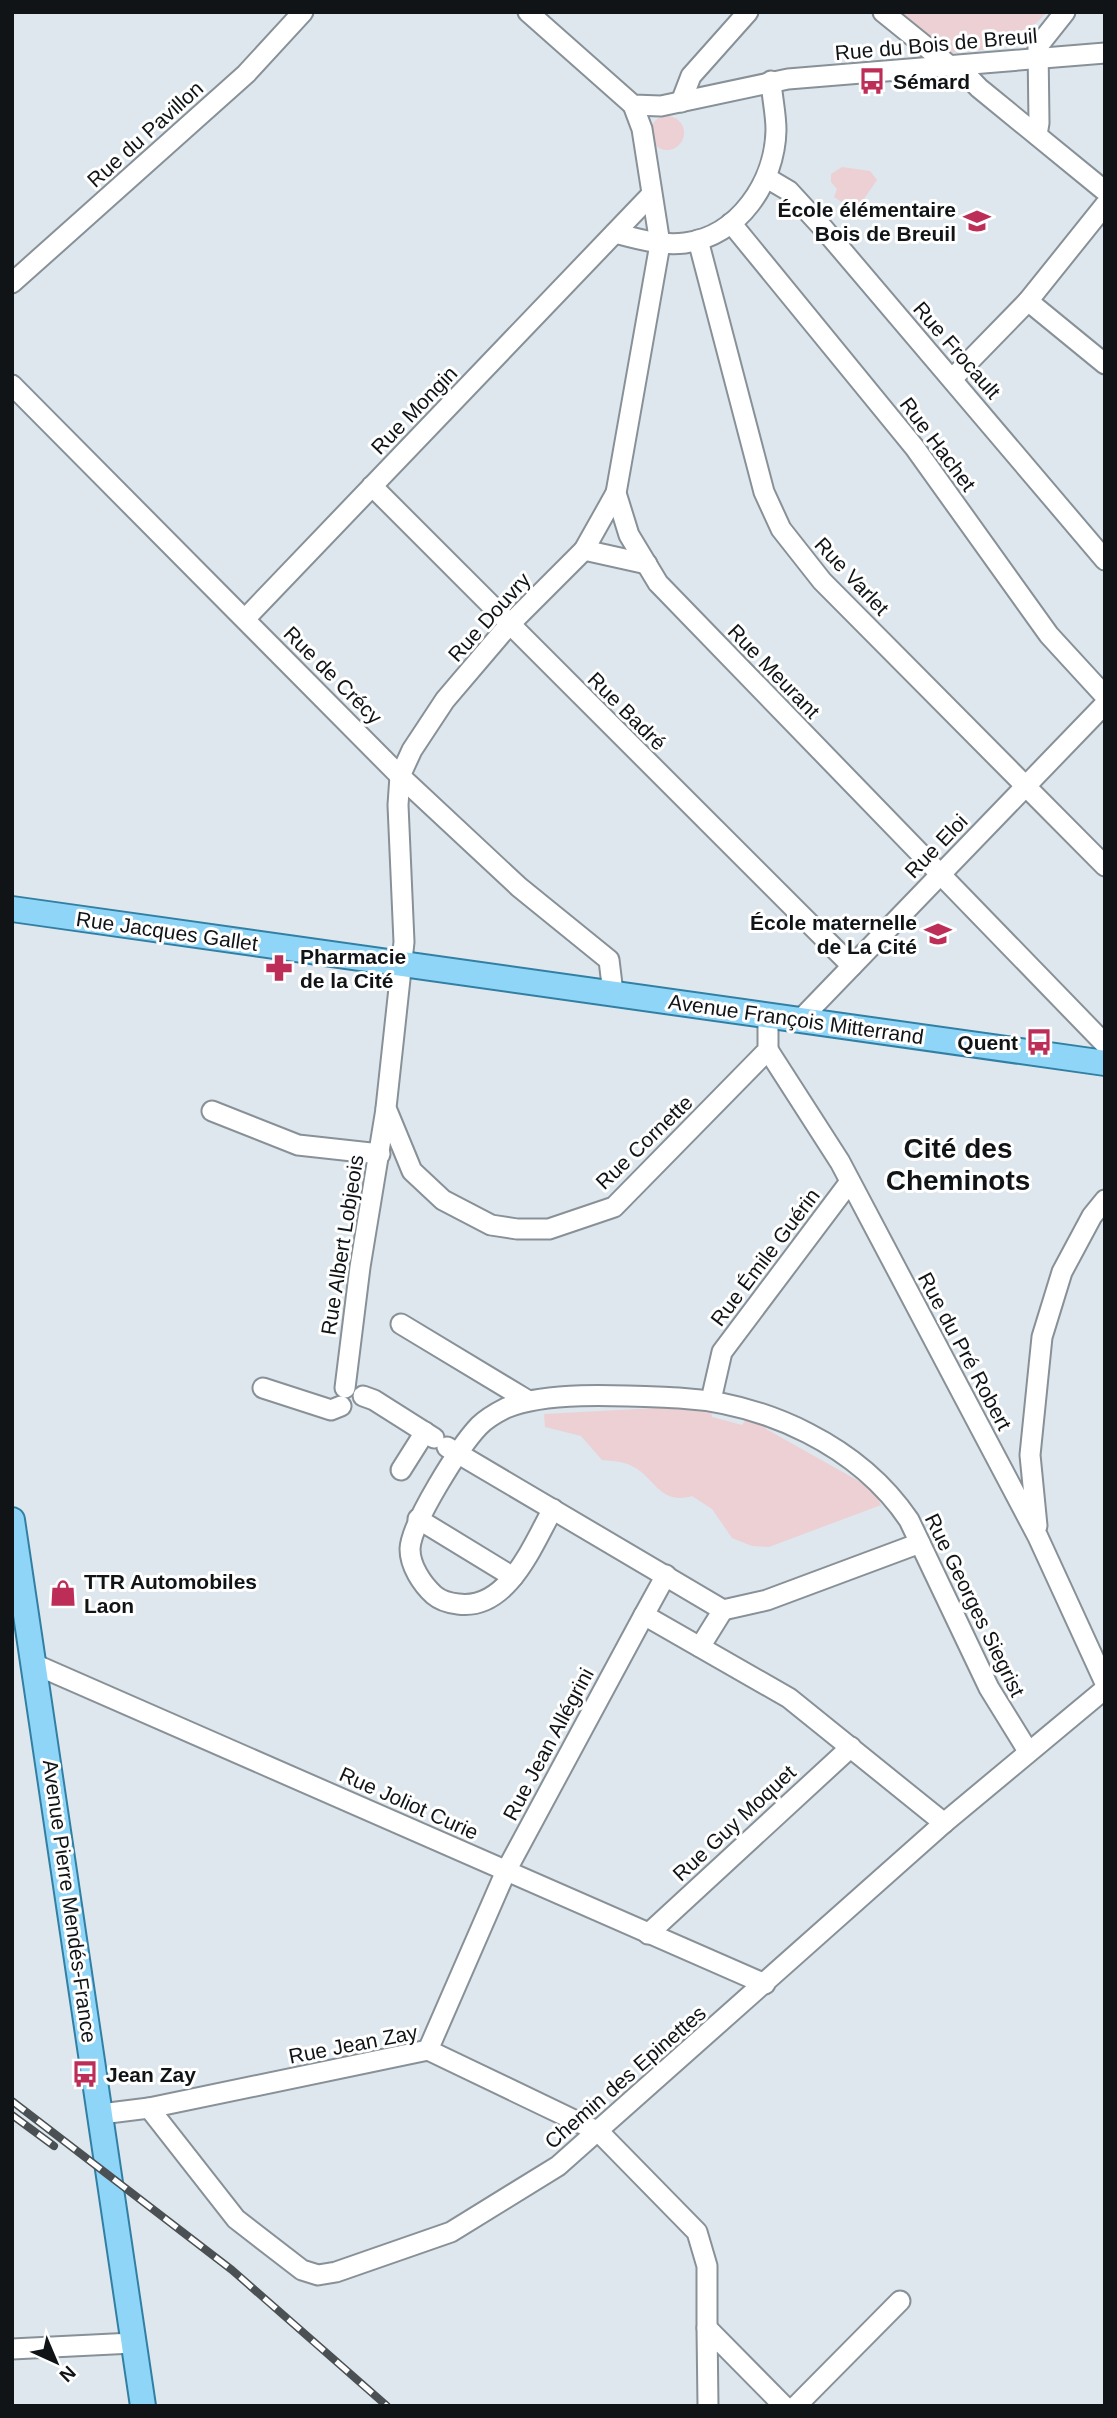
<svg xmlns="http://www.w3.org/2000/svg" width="1117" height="2418" font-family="Helvetica,sans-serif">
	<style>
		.green { fill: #ecd0d3 }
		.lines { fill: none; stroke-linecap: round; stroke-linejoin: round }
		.minor-casing { stroke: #889197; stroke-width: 23 }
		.major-casing { stroke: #327fa4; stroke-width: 28 }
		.minor { stroke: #fff; stroke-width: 19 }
		.major { stroke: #8fd5f7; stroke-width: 24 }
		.rail-casing { stroke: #4a5053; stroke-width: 8 }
		.rail { stroke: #fff; stroke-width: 5; stroke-dasharray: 16; stroke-linecap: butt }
		.labels { text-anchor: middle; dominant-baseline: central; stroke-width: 6; stroke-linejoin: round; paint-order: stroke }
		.street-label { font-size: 21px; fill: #101416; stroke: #fff }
		.poi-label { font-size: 21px; font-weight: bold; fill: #101416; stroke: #fff; text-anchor: start }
		.district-label { font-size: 28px; font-weight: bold; fill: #101416; stroke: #fff }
	</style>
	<rect width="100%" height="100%" fill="#dde7ed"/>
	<g class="green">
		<path d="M900,12H1047C1014,48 997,49 950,53Z"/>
		<circle cx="667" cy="133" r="17"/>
		<path d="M842,167L870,171L877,180L859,206H848L834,197L837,189L831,182V174Z"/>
		<path d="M693,1406L711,1408L712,1417L742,1425L747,1418L765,1423L766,1429L873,1489L881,1505L769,1547L752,1546L732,1538L712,1509L692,1496C665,1504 658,1486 640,1471C629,1462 616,1461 602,1460L581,1436L545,1427L544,1414Z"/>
	</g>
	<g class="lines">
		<defs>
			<g id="minor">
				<path d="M528,12L633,105L661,106L788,79L1105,53"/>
				<path d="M883,12L951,67"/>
				<path d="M958,66L979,88L1105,191"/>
				<path d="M681,102L691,76L748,12"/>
				<path d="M633,105L642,129L660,244L616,493L629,535L658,583L1105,1044"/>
				<path d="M1037,135L1039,123L1038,46L1065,12"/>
				<path d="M767,178L789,191L823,228L1105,560"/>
				<path d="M731,223L915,448L1049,635L1105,696"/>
				<path d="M615,233C638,239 661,246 685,243C739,236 775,182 776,130C776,114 772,97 771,81"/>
				<path d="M698,240L764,492L781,529L822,581L1105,866"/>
				<path d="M12,283L246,74L303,12"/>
				<path d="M1028,301L1105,364"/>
				<path d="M952,379L1028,301L1105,205"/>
				<path d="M12,385L400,776L519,887L609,960L613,993"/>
				<path d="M372,486L852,966"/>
				<path d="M616,493L584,550L508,626L445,700L412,750L400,776L398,805L404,942L386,1108L412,1171L443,1200L491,1225L517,1229H549L614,1207L768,1050V1015"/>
				<path d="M584,550L647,564"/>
				<path d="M245,619L651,195"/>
				<path d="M800,1020L1105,704"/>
				<path d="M768,1050L840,1162L1038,1537L1105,1683"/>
				<path d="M212,1111L298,1145L380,1154"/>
				<path d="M401,1324L527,1400"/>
				<path d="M263,1388L331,1410L341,1406"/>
				<path d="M345,1388L360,1267L386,1109"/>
				<path d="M363,1396L374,1400L434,1438"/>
				<path d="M711,1400L722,1352L849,1183"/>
				<path d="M447,1447L723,1610L700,1647"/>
				<path d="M401,1470L425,1432"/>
				<path d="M553,1509C533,1544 508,1611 458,1604C449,1603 441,1601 434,1595C422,1584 410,1566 410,1549C411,1523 460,1446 479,1426C487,1418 496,1413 506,1408C548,1390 631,1396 679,1398C766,1403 859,1446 909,1520L989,1688L1028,1751"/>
				<path d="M418,1519L513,1577"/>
				<path d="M1037,1526L1030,1455L1042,1337L1062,1272L1092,1216L1105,1200"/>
				<path d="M666,1575L644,1615L789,1698L944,1823"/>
				<path d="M723,1610L767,1600L920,1543"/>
				<path d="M34,1664L765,1984"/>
				<path d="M648,1934L851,1747"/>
				<path d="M428,2050L506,1871L644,1615"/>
				<path d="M149,2108L236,2219L302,2270L318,2275L336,2272L451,2232L558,2166L944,1823L1105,1689"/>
				<path d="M101,2114L149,2108L428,2050L599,2132L697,2232L707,2266V2328"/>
				<path d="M12,2349L133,2343"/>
				<path d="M708,2406L707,2328L784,2406"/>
				<path d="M796,2406L900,2301"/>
			</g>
			<g id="major">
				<path d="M12,909L1105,1063"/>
				<path d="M12,1520L143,2406"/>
			</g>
		</defs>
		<use href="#minor" class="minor-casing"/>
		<use href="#major" class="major-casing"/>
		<use href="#minor" class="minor"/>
		<use href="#major" class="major"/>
		<defs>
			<g id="rail">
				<path d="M12,2101L232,2270L387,2406"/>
				<path d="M12,2115L54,2146"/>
			</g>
		</defs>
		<use href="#rail" class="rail-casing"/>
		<use href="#rail" class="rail"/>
	</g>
	<defs>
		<symbol id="bus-bare" viewBox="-9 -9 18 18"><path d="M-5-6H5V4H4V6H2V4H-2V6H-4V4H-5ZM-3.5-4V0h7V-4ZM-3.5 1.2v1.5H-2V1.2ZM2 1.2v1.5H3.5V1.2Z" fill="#bc2d57" stroke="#fff" stroke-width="2.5" paint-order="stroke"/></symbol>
		<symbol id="school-bare" viewBox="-9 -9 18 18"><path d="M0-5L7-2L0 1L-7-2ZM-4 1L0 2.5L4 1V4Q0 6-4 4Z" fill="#bc2d57" stroke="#fff" stroke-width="2.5" paint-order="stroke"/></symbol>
		<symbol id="pharmacy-bare" viewBox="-9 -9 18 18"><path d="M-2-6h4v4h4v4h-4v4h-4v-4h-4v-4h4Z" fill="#bc2d57" stroke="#fff" stroke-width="2.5" paint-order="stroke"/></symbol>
		<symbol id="shop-bare" viewBox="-9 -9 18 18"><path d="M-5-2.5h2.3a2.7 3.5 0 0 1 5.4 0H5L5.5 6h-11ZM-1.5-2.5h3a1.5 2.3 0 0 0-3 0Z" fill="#bc2d57" stroke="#fff" stroke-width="2.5" paint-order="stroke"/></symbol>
	</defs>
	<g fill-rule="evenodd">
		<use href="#bus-bare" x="853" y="62" width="38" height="38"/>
		<use href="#school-bare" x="958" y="202" width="38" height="38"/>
		<use href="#school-bare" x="919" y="915" width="38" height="38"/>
		<use href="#pharmacy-bare" x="260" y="949" width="38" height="38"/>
		<use href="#bus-bare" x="1020" y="1023" width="38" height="38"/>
		<use href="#shop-bare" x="44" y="1574" width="38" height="38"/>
		<use href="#bus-bare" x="66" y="2055" width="38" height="38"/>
	</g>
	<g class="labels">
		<g class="street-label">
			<text transform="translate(936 44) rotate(-5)">Rue du Bois de Breuil</text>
			<text transform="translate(145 134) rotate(-42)">Rue du Pavillon</text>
			<text transform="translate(957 350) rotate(49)">Rue Frocault</text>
			<text transform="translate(414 410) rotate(-46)">Rue Mongin</text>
			<text transform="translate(938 444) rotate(53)">Rue Hachet</text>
			<text transform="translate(852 576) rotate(47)">Rue Varlet</text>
			<text transform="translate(489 617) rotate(-48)">Rue Douvry</text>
			<text transform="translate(774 671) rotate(46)">Rue Meurant</text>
			<text transform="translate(333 675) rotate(45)">Rue de Crécy</text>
			<text transform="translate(627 711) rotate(45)">Rue Badré</text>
			<text transform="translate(936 846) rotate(-46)">Rue Eloi</text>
			<text transform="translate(167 931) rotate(8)">Rue Jacques Gallet</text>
			<text transform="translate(796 1019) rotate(8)">Avenue François Mitterrand</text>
			<text transform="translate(644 1142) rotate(-44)">Rue Cornette</text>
			<text transform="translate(342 1245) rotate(-81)">Rue Albert Lobjeois</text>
			<text transform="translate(765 1257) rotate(-53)">Rue Émile Guérin</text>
			<text transform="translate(965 1351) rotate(62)">Rue du Pré Robert</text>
			<text transform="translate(975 1605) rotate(64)">Rue Georges Siegrist</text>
			<text transform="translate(548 1744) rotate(-62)">Rue Jean Allégrini</text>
			<text transform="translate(409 1803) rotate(24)">Rue Joliot Curie</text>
			<text transform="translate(734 1823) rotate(-43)">Rue Guy Moquet</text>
			<text transform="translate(70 1901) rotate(82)">Avenue Pierre Mendés-France</text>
			<text transform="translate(353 2044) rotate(-11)">Rue Jean Zay</text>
			<text transform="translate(625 2077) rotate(-41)">Chemin des Epinettes</text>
		</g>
		<g class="poi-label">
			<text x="893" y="81">Sémard</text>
			<text x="956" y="209" text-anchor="end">École élémentaire<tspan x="956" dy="24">Bois de Breuil</tspan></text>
			<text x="917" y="922" text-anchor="end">École maternelle<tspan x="917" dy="24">de La Cité</tspan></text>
			<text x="300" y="956">Pharmacie<tspan x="300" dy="24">de la Cité</tspan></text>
			<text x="1018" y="1042" text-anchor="end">Quent</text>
			<text x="84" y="1581">TTR Automobiles<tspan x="84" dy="24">Laon</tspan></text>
			<text x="106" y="2074">Jean Zay</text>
		</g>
		<g class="district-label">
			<text x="958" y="1148">Cité des<tspan x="958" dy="32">Cheminots</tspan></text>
		</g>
	</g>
	<rect width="1117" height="2418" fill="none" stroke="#101416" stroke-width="28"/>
	<g transform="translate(56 2362) rotate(136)" stroke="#ffffff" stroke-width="5" paint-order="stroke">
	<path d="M0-5L12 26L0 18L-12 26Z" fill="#101416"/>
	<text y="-10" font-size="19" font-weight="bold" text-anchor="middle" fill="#101416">N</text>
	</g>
</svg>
